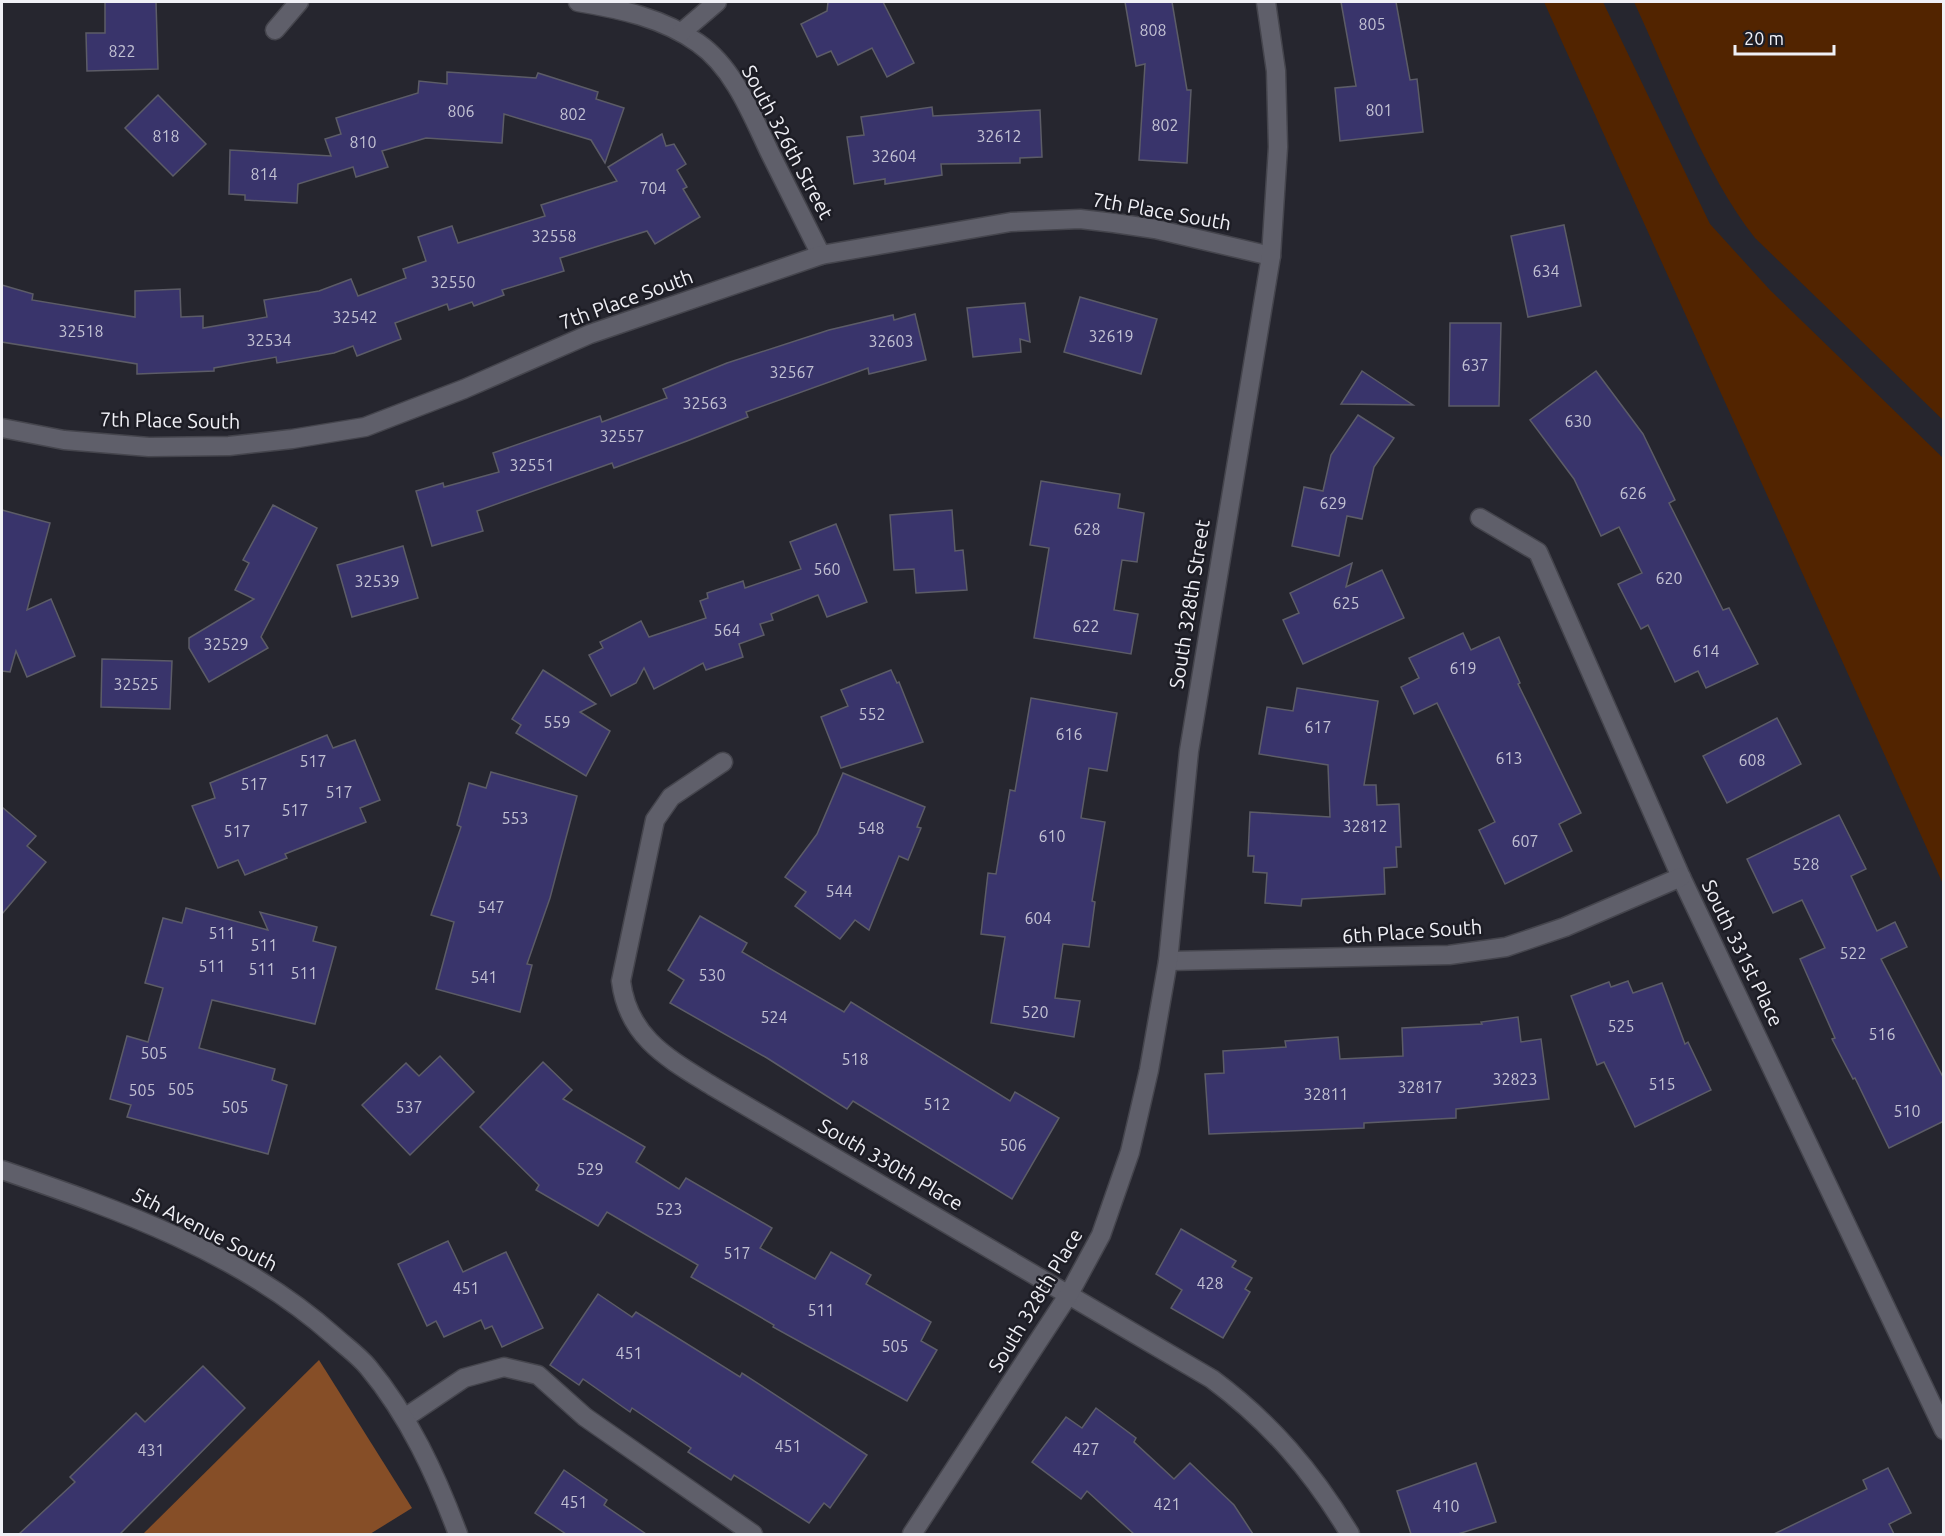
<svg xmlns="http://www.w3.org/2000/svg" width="1945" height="1536" font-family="Ubuntu,sans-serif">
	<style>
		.green { fill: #522400 }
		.forest { fill: #864e27 }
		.building { fill: #39346b; stroke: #5c5c67; stroke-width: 1.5 }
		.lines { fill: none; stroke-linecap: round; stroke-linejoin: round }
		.street-casing { stroke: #45454d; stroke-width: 21 }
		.secondary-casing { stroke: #45454d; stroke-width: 21 }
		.street { stroke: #5f5f6a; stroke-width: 18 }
		.secondary { stroke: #5f5f6a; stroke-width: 18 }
		.labels { text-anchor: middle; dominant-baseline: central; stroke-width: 5; stroke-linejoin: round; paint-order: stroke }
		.number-label { font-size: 16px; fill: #c2c1d3 }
		.street-label { font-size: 20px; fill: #f0f0f6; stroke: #1d1d25 }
	</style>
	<rect width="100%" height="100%" fill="#26262f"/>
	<g class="green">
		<path d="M1544,2H1603L1710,224L1770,290L1943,458V884Z"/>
		<path d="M1634,2H1943V420L1755,238C1704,173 1669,77 1634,2Z"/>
	</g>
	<path class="forest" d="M319,1360L412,1508L370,1534H143Z"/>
	<g class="building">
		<path d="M105,2H156L158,69L87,71L86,33H105Z"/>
		<path d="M828,2H883L914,63L887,77L872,48L838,65L831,51L817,57L801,24L827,11Z"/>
		<path d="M1125,2H1172L1187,90H1191L1187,163L1139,160L1145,64L1136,66Z"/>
		<path d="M1341,2H1396L1410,80L1417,79L1423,132L1340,141L1335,88L1356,86Z"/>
		<path d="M447,72L536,78L538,73L598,92L596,99L624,108L605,163L591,140L504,114L502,143L426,138L382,151L388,167L356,177L353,167L298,184L297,203L245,200V195L229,194L230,150L331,156L325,139L341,134L336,118L418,93L419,81L447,84Z"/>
		<path d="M158,95L206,144L173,176L125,128Z"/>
		<path d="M932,107L933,116L1040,110L1042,157L1020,158V163L941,164L942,175L885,184V179L854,184L847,137L864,135L861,117Z"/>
		<path d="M662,134L666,146L674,144L686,164L677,170L687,187L683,189L700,217L655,244L647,231L560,258L564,271L502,290L504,295L474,306L472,302L449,310L447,304L395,323L401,339L357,356L353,346L334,353L277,363L276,357L214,368V371L137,374V364L2,342V285L33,294L32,300L135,317V291L180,289L181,317L203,316V328L267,317L264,300L319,291L351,279L358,296L406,278L403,269L426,261L418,237L452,226L458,243L545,216L541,205L617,181L608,167Z"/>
		<path d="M1564,225L1581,306L1528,317L1511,236Z"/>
		<path d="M1080,297L1157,319L1141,374L1064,352Z"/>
		<path d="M1025,303L1030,342L1020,339L1021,352L973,357L967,308Z"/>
		<path d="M915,314L926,360L869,374L868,368L746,412L748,417L687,441L614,468L612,463L477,511L483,531L432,546L416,491L443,483L444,487L499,472L493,453L600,416L602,422L667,398L663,389L727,363L829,330L893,315L894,320Z"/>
		<path d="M1450,323H1501L1499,406H1449Z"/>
		<path d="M1362,371L1413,405L1341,404Z"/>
		<path d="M1596,371L1643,434L1675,500L1669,503L1723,610L1729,608L1758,664L1706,688L1698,671L1675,682L1648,625L1641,629L1618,584L1642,573L1619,527L1601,536L1574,479L1530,420Z"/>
		<path d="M1358,415L1394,438L1374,467L1362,519L1347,516L1339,556L1292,546L1304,487L1323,491L1331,455Z"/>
		<path d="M1041,481L1120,494L1118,508L1144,513L1137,562L1122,560L1114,610L1138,614L1131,654L1034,638L1049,548L1030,545Z"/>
		<path d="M273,505L317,528L261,637L268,648L209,682L189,648V638L254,599L235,590L249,563L243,560Z"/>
		<path d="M2,510L50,523L27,610L51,599L75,656L27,677L16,651L10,672L2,671Z"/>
		<path d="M952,510L955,551L963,550L967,590L916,593L914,569L894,570L890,515Z"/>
		<path d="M836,524L867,602L827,617L818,595L771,614L773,620L760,624L764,635L739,644L743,657L706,670L703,663L654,689L644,668L636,683L611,696L589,655L603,648L600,642L641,621L649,637L706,618L700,601L708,598L707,593L743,581L745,588L801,569L790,542Z"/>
		<path d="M403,546L418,598L352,617L337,565Z"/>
		<path d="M1352,563L1346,587L1382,570L1404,618L1303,664L1283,620L1299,613L1290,593Z"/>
		<path d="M1463,633L1471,650L1499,637L1520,683L1518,684L1581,813L1559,824L1572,851L1505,884L1479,830L1495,822L1437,703L1414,714L1401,687L1419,678L1409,658Z"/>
		<path d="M102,659L172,661L170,709L101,707Z"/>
		<path d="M543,670L596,704L580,712L610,731L586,776L516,733L521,725L512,719Z"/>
		<path d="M891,670L897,683L899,682L923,742L841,768L821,717L848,706L841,690Z"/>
		<path d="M1297,688L1378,701L1364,785H1376L1377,805L1399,804L1401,847H1396L1397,867L1384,868L1385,894L1302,899L1301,906L1265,903L1267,873L1253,872L1254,856H1248L1250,812L1330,817L1328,765L1259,754L1267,707L1293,711Z"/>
		<path d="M1031,698L1117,713L1107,771L1089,768L1081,818L1105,822L1092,901L1095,902L1089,947L1063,944L1055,998L1080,1001L1074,1037L991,1023L1005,937L981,934L988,873L996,874L1010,790L1015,791Z"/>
		<path d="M1777,718L1801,764L1727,803L1703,756Z"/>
		<path d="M327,735L333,748L355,740L380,800L360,808L366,822L285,854L287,858L245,875L238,860L218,868L192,806L215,798L210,783Z"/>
		<path d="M491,772L577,796L550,898L527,964L532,965L520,1012L436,989L454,922L431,915L461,827L457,825L469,783L486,788Z"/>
		<path d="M843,773L925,807L917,827L921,828L908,860L899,856L869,930L855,920L840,939L795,906L806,892L785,877L817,834Z"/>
		<path d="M2,807L36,836L27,846L46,862L2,914Z"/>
		<path d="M1839,815L1866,869L1851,876L1877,931L1895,922L1907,947L1881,959L1944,1079V1121L1889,1148L1855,1078L1853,1079L1832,1039L1835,1038L1800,959L1825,948L1802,900L1773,913L1747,859Z"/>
		<path d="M186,908L268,930L260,912L317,927L313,941L336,947L315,1024L212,1000L199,1048L275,1069L272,1080L287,1085L268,1154L127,1117L131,1105L110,1099L127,1036L148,1042L163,988L145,983L163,918L182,923Z"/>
		<path d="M700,916L747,943L742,952L844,1012L851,1002L1010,1101L1015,1092L1059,1118L1012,1199L853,1101L847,1109L767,1058L670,1003L684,980L668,970Z"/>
		<path d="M1628,981L1633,993L1662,983L1685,1044L1688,1042L1711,1090L1635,1127L1604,1062L1597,1065L1571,996L1609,982L1611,987Z"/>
		<path d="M1518,1017L1521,1042L1541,1039L1549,1099L1456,1109V1118L1364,1123V1128L1209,1134L1205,1074L1224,1073L1223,1051L1286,1047L1285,1041L1338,1037L1340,1059L1403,1056L1402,1028L1482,1024L1481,1022Z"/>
		<path d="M440,1056L474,1092L410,1155L362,1105L406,1063L419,1076Z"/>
		<path d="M543,1062L572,1090L563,1099L645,1147L636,1162L679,1189L686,1178L772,1228L760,1248L815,1279L831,1252L871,1275L866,1284L931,1322L921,1341L937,1350L907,1401L773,1327L774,1325L691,1277L698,1265L607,1212L598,1226L536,1190L539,1185L480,1127Z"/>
		<path d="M1181,1229L1236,1261L1232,1267L1252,1278L1245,1289L1250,1292L1223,1338L1171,1308L1182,1290L1156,1274Z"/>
		<path d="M448,1241L463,1272L506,1252L543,1328L502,1347L492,1326L485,1329L481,1320L444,1337L436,1321L427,1326L398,1264Z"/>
		<path d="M598,1294L632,1317L636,1312L740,1377L742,1373L867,1455L830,1508L824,1503L809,1523L734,1475L731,1480L688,1452L691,1448L632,1408L630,1412L583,1379L579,1385L550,1365Z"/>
		<path d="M203,1366L245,1408L120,1534H19L75,1482L70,1477L136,1413L145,1422Z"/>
		<path d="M1096,1408L1136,1438L1134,1442L1174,1479L1190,1463L1234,1505L1253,1534H1134L1087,1491L1081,1499L1032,1462L1066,1417L1082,1428Z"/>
		<path d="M1476,1463L1496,1522L1458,1534H1411L1397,1491Z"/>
		<path d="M1888,1468L1911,1513L1889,1524L1894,1534H1774L1867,1489L1863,1480Z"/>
		<path d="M564,1470L607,1500L604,1505L646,1534H566L535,1513Z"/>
	</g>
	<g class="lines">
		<defs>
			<g id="street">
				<path d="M578,2C620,9 663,18 698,43C734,68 752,115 770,153C787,187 804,221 821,255"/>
				<path d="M275,30L299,2"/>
				<path d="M682,32L717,2"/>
				<path d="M2,428L64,440L149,447L229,446L292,439L365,427L464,389L590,334L821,255L1011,222L1080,219L1114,223L1155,229L1271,256"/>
				<path d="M1480,518L1538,552L1681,877L1944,1430"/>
				<path d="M723,762L671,797L655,820L621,981C628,1038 669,1059 714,1087L1212,1379C1271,1423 1312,1471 1350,1534"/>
				<path d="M1168,961L1449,955L1506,947L1565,927L1681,877"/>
				<path d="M406,1417L464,1378L504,1367L538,1375L585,1417L753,1534"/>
				<path d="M912,1534L1069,1294L1101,1235L1130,1152L1149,1070L1168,961L1189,751L1271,256L1278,147L1276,71L1266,2"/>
			</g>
			<path id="secondary" d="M2,1170C119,1210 240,1252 334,1336C345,1346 358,1355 368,1367C409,1416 436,1475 458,1534"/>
		</defs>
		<use href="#street" class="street-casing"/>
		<use href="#secondary" class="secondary-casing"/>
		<use href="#street" class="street"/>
		<use href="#secondary" class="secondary"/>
	</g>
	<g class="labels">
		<g class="number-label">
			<text x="1372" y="24">805</text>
			<text x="1153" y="30">808</text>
			<text x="122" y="51">822</text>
			<text x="1379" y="110">801</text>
			<text x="461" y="111">806</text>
			<text x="573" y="114">802</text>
			<text x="1165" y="125">802</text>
			<text x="166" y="136">818</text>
			<text x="999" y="136">32612</text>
			<text x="363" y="142">810</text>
			<text x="894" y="156">32604</text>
			<text x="264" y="174">814</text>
			<text x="653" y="188">704</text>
			<text x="554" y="236">32558</text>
			<text x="1546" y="271">634</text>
			<text x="453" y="282">32550</text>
			<text x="355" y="317">32542</text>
			<text x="81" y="331">32518</text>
			<text x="1111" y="336">32619</text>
			<text x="269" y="340">32534</text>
			<text x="891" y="341">32603</text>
			<text x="1475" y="365">637</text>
			<text x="792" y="372">32567</text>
			<text x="705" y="403">32563</text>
			<text x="1578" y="421">630</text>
			<text x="622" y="436">32557</text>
			<text x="532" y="465">32551</text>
			<text x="1633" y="493">626</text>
			<text x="1333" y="503">629</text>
			<text x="1087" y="529">628</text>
			<text x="827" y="569">560</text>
			<text x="1669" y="578">620</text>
			<text x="377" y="581">32539</text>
			<text x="1346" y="603">625</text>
			<text x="1086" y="626">622</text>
			<text x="727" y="630">564</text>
			<text x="226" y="644">32529</text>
			<text x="1706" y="651">614</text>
			<text x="1463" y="668">619</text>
			<text x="136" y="684">32525</text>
			<text x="872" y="714">552</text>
			<text x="557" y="722">559</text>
			<text x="1318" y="727">617</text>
			<text x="1069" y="734">616</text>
			<text x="1509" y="758">613</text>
			<text x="1752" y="760">608</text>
			<text x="313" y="761">517</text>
			<text x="254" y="784">517</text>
			<text x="339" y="792">517</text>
			<text x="295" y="810">517</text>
			<text x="515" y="818">553</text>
			<text x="1365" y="826">32812</text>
			<text x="871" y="828">548</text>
			<text x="237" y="831">517</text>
			<text x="1052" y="836">610</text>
			<text x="1525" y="841">607</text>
			<text x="1806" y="864">528</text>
			<text x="839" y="891">544</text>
			<text x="491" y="907">547</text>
			<text x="1038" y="918">604</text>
			<text x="222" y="933">511</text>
			<text x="264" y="945">511</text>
			<text x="1853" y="953">522</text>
			<text x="212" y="966">511</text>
			<text x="262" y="969">511</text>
			<text x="304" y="973">511</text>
			<text x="712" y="975">530</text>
			<text x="484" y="977">541</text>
			<text x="1035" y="1012">520</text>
			<text x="774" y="1017">524</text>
			<text x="1621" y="1026">525</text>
			<text x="1882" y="1034">516</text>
			<text x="154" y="1053">505</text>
			<text x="855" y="1059">518</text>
			<text x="1515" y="1079">32823</text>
			<text x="1662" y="1084">515</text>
			<text x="1420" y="1087">32817</text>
			<text x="181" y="1089">505</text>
			<text x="142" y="1090">505</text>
			<text x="1326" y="1094">32811</text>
			<text x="937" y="1104">512</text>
			<text x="235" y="1107">505</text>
			<text x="409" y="1107">537</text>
			<text x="1907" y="1111">510</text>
			<text x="1013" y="1145">506</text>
			<text x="590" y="1169">529</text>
			<text x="669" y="1209">523</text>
			<text x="737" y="1253">517</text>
			<text x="1210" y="1283">428</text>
			<text x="466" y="1288">451</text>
			<text x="821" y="1310">511</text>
			<text x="895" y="1346">505</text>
			<text x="629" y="1353">451</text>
			<text x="788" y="1446">451</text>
			<text x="1086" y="1449">427</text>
			<text x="151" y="1450">431</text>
			<text x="574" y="1502">451</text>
			<text x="1167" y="1504">421</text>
			<text x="1446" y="1506">410</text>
		</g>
		<g class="street-label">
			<text transform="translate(788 142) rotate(62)">South 326th Street</text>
			<text transform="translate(1162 211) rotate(10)">7th Place South</text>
			<text transform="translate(626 299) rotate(-20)">7th Place South</text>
			<text transform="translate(170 420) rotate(1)">7th Place South</text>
			<text transform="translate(1189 604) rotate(-81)">South 328th Street</text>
			<text transform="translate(1412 931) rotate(-4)">6th Place South</text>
			<text transform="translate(1743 953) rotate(64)">South 331st Place</text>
			<text transform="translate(891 1164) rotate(30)">South 330th Place</text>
			<text transform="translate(205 1229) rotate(27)">5th Avenue South</text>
			<text transform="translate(1035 1300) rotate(-59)">South 328th Place</text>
		</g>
	</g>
	<rect width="1945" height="1536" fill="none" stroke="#f0f0f6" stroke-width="6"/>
	<path d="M1735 45v9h99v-9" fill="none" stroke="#f0f0f6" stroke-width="3"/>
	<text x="1744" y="45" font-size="18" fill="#f0f0f6" stroke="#1d1d25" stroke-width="4.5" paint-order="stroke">20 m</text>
</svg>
